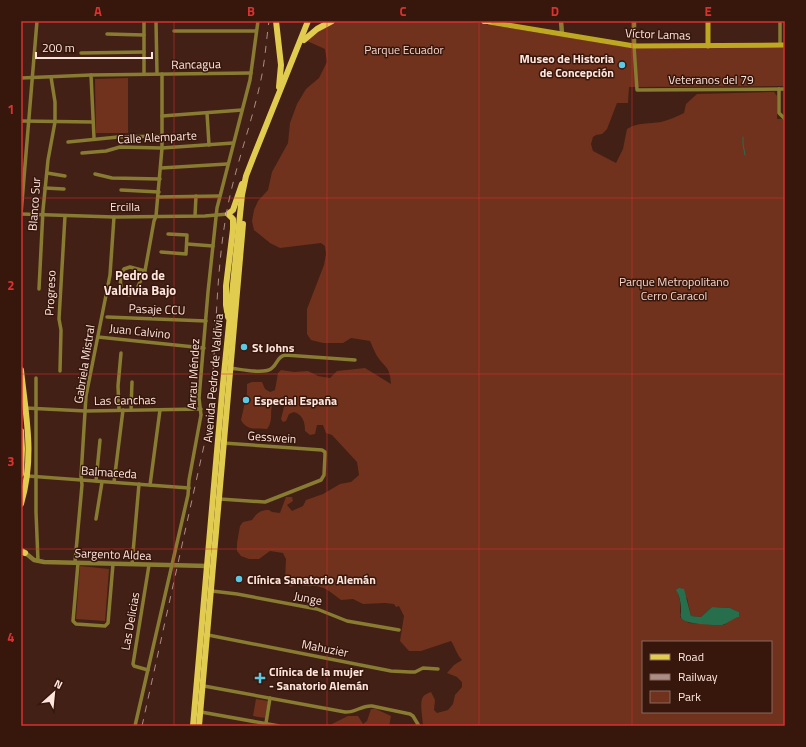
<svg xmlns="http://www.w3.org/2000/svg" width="806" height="747" font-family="'Titillium Web',sans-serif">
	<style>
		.green { fill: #70321c; fill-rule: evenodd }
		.water { fill: #276e4c }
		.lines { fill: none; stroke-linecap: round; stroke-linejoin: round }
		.stream { stroke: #276e4c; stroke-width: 1 }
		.minor { stroke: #887b32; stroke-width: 3.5 }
		.tertiary { stroke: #887b32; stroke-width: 4.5 }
		.secondary { stroke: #bea822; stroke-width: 5 }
		.primary { stroke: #e2cc50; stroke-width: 6 }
		.rail { stroke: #aa8d84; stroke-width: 1; stroke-dasharray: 7 7; stroke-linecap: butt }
		.grid { fill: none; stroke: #d83231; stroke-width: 1; stroke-opacity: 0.55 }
		.poi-dot { fill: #5bc8e6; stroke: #37160b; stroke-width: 1.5 }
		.labels { text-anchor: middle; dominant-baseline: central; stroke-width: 3; stroke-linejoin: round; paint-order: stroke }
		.street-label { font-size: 12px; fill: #fee6de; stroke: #37160b }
		.park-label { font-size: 12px; fill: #f4d6cc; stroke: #37160b }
		.poi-label { font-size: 12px; font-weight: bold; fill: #fee6de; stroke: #37160b; text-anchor: start }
		.neighbourhood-label { font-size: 13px; font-weight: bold; fill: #fee6de; stroke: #37160b }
		.neatline { fill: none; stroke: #d83231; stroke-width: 1.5 }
		.grid-label { font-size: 13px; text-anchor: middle; font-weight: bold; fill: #d83231 }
	</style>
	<rect width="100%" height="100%" fill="#422015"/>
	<g class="green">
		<path d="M335,21H467L627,47H785V86L629,87L628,103H617L607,129L602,134L596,135L593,137L591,144L593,151L616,163L623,149L627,129C638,122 649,124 661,122C669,120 676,117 684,113L686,104L697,94L774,92L777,96V119H785V726H423C423,719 419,702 423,697C424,695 428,693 431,692L435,700L434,710L437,713L448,710L453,704L455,695L462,687V682L457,677L447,673L454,665L462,660C457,655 455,647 451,641L421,651H409L400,641L404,616L399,606L396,607L394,604L385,603L363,604L353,599L341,600C333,594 326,587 316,586C309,586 305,587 297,584L291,587L285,581L286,559L283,553L270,551L259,559H249L241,556L237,551V543L240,526L243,522L252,520C257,513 260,510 269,510L272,512L280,513L286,497H292L293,501L287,505L292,511L303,506L306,500L323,494L340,484L351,482L359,475L357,462L332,435L326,433L323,425H317L315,434L310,435L305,431C305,422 303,415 294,412L289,414L286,421L283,422L281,419L284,407L283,399C263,403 277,417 267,429C256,428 247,431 241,420L247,393V384L252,382H262L265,389L270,392L275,390L278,373L281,370L294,372L308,371L318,376L330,378L337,371L365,368L391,384C390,366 385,368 377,356C374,351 372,345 370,341L351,338L343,343H323L311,340L307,334V309L324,265L326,254L325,246L321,243L280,248L270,243L254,230L252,221L254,210L258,201L268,190L272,172L288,143L290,123L297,104L306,89L319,78L327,62L325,49L307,41L312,34ZM677,590L687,598L691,616L701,617L712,607L730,608L739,612V617L733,618L724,625L689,623L680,617V601ZM643,642H771V712H643Z"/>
		<path d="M128,78V133H96L95,79Z"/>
		<path d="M80,566L109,569L105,621L76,619Z"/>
		<path d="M256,699L268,701L265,718L253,716Z"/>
		<path d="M371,709H376L391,716L389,726H331L332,724L348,716H358L363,724L367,721Z"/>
	</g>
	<path class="water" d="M679,588L684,589L691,616L701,617L712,607L730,608L739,612V617C733,618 727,624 722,625C715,625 683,625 681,617C680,616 681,613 681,611C681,603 680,597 676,590Z"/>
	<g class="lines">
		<path class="stream" d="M743,137V144L745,155"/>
		<g class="minor">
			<path d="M144,21V74"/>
			<path d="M156,21L157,74"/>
			<path d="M780,21V45"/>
			<path d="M174,31H256"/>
			<path d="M107,34L144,35"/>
			<path d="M634,46L637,90L785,89"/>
			<path d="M81,53L144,52"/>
			<path d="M91,75L94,138"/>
			<path d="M21,78L91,75L251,73"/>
			<path d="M779,89V113L785,119"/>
			<path d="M207,113L209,145"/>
			<path d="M162,116L242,110"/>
			<path d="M21,121L93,122"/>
			<path d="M68,142L118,137L163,136"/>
			<path d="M82,153L106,151L120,147L162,148L233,143"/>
			<path d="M161,168L227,164"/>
			<path d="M47,173L65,176"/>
			<path d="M95,174L112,178L160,179"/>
			<path d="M45,188L64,189"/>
			<path d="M121,190L159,192"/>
			<path d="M158,197L219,196"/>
			<path d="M21,214L114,217L205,216L228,214"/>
			<path d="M21,214L37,21"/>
			<path d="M195,216L196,196"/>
			<path d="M187,244L213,246"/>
			<path d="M161,252L186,254L187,235L168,234"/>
			<path d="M145,271L130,267L124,269C120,275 119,286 123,293L129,295L135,293L145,271L154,221L156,216L162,148V74"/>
			<path d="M39,289L43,210L48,160L55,122V102L51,77"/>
			<path d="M107,317L206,321"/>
			<path d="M98,337L204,348"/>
			<path d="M230,368C240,369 265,375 272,368C278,363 277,357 285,355L355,360"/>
			<path d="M60,371L61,330L59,319L65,216"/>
			<path d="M36,378V512L38,561"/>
			<path d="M25,408L86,411L201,409"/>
			<path d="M119,410L118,386L121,353"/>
			<path d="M131,410L132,382"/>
			<path d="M28,476L189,488"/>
			<path d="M96,481L100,440"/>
			<path d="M114,482L123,410"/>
			<path d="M150,485L160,410"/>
			<path d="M220,499L265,502L321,480L324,475L325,455V452L322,450L223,443"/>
			<path d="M96,519L102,482"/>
			<path d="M75,562L82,485L81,476L86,396L110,275L114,217"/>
			<path d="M78,563L73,621L76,624L105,626L108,623L113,564"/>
			<path d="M132,564L139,484"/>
			<path d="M212,591L237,594L317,609L347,621L399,630"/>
			<path d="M208,635L391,671L410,672H415L423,668L438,669"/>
			<path d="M148,670L134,666L133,664L149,565"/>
			<path d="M204,686L345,712C355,713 362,705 372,706L410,714L413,716L419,726"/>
			<path d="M201,712L279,726"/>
			<path d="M266,723L270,698"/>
			<path d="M135,726L188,495L189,480L201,415L199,398L208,292L217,208L250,80L258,21"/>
		</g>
		<g class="tertiary">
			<path d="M561,21L562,34"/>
			<path d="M634,46V21"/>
			<path d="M23,551L34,560L44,562L208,566"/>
		</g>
		<g class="secondary">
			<path d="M708,21V46"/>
			<path d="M489,22L634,46L785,45"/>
		</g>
		<g class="primary">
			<path d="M276,21L281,65L279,87"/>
			<path d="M484,21H489"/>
			<path d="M304,40L317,29L332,21"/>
			<path d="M228,317L226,305V286L233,229V219L228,214L233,210L242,184"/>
			<path d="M21,370C26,418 35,456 21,504"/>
			<path d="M21,431L22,449L21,474"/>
			<path d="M21,551L25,553"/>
			<path d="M193,726L222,394L242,195L246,176L253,158L308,21"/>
			<path d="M199,726L243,224"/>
		</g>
		<path class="rail" d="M142,726L207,432C217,362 214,291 225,222C232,175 250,130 260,84C265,63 266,42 269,21"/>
	</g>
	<path class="grid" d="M174,21V726M327,21V726M479,21V726M632,21V726M21,198H785M21,374H785M21,549H785"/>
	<g class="poi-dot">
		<circle cx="622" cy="65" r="4"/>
		<circle cx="244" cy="347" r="4"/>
		<circle cx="246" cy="400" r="4"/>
		<circle cx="239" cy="579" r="4"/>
		<path d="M258 672h4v4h4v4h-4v4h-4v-4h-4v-4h4z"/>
	</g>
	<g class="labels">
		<g class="street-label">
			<text transform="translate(658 34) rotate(2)">Víctor Lamas</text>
			<text transform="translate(196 64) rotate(-1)">Rancagua</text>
			<text x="711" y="79">Veteranos del 79</text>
			<text transform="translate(157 137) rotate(-3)">Calle Alemparte</text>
			<text transform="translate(34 204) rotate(-86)">Blanco Sur</text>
			<text x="125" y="206">Ercilla</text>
			<text transform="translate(50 293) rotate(-87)">Progreso</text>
			<text transform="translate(157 309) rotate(2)">Pasaje CCU</text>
			<text transform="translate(140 331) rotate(6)">Juan Calvino</text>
			<text transform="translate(84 364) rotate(-81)">Gabriela Mistral</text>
			<text transform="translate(193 374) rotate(-87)">Arrau Méndez</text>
			<text transform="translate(213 378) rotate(-85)">Avenida Pedro de Valdivia</text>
			<text transform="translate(125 400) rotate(-1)">Las Canchas</text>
			<text transform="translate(272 437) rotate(4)">Gesswein</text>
			<text transform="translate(109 472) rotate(4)">Balmaceda</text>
			<text transform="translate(113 554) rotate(2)">Sargento Aldea</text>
			<text transform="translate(308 598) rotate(11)">Junge</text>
			<text transform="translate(130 621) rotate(-80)">Las Delicias</text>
			<text transform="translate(325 648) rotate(11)">Mahuzier</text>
		</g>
		<g class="park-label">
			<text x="404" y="49">Parque Ecuador</text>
			<text x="674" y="281">Parque Metropolitano<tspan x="674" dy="14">Cerro Caracol</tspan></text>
		</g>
		<g class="poi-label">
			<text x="614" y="58" text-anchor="end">Museo de Historia<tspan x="614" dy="14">de Concepción</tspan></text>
			<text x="252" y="347">St Johns</text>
			<text x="254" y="400">Especial España</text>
			<text x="247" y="579">Clínica Sanatorio Alemán</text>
			<text x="269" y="671">Clínica de la mujer<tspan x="269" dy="14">- Sanatorio Alemán</tspan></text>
		</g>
		<g class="neighbourhood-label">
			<text x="140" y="275">Pedro de<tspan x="140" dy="15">Valdivia Bajo</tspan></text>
		</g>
	</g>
	<rect width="806" height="747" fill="none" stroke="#37160b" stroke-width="44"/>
	<rect x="642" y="641" width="130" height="72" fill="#37160b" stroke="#87695f"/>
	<rect x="650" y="654" width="20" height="6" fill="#e2cc50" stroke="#87695f"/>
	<text x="678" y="661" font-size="12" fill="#fee6de">Road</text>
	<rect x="650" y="674" width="20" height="6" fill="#aa8d84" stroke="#87695f"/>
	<text x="678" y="681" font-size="12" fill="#fee6de">Railway</text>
	<rect x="650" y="691" width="20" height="12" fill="#70321c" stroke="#87695f"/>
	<text x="678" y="701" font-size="12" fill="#fee6de">Park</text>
	<g transform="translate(54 693) rotate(27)" stroke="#37160b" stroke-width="3" paint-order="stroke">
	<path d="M0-3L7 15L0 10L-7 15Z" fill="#fee6de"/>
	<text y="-6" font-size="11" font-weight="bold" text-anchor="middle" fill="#fee6de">N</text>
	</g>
	<path d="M36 52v6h116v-6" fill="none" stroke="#fee6de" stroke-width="2"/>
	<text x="42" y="52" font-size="12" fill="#fee6de" stroke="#37160b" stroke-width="3" paint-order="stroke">200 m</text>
	<rect x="22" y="22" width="762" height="703" class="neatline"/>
	<g class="grid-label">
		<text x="98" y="16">A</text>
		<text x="251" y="16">B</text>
		<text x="403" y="16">C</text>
		<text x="555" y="16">D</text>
		<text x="708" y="16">E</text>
		<text x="11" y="114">1</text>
		<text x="11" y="290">2</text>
		<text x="11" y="466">3</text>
		<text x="11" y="642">4</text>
	</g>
</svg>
